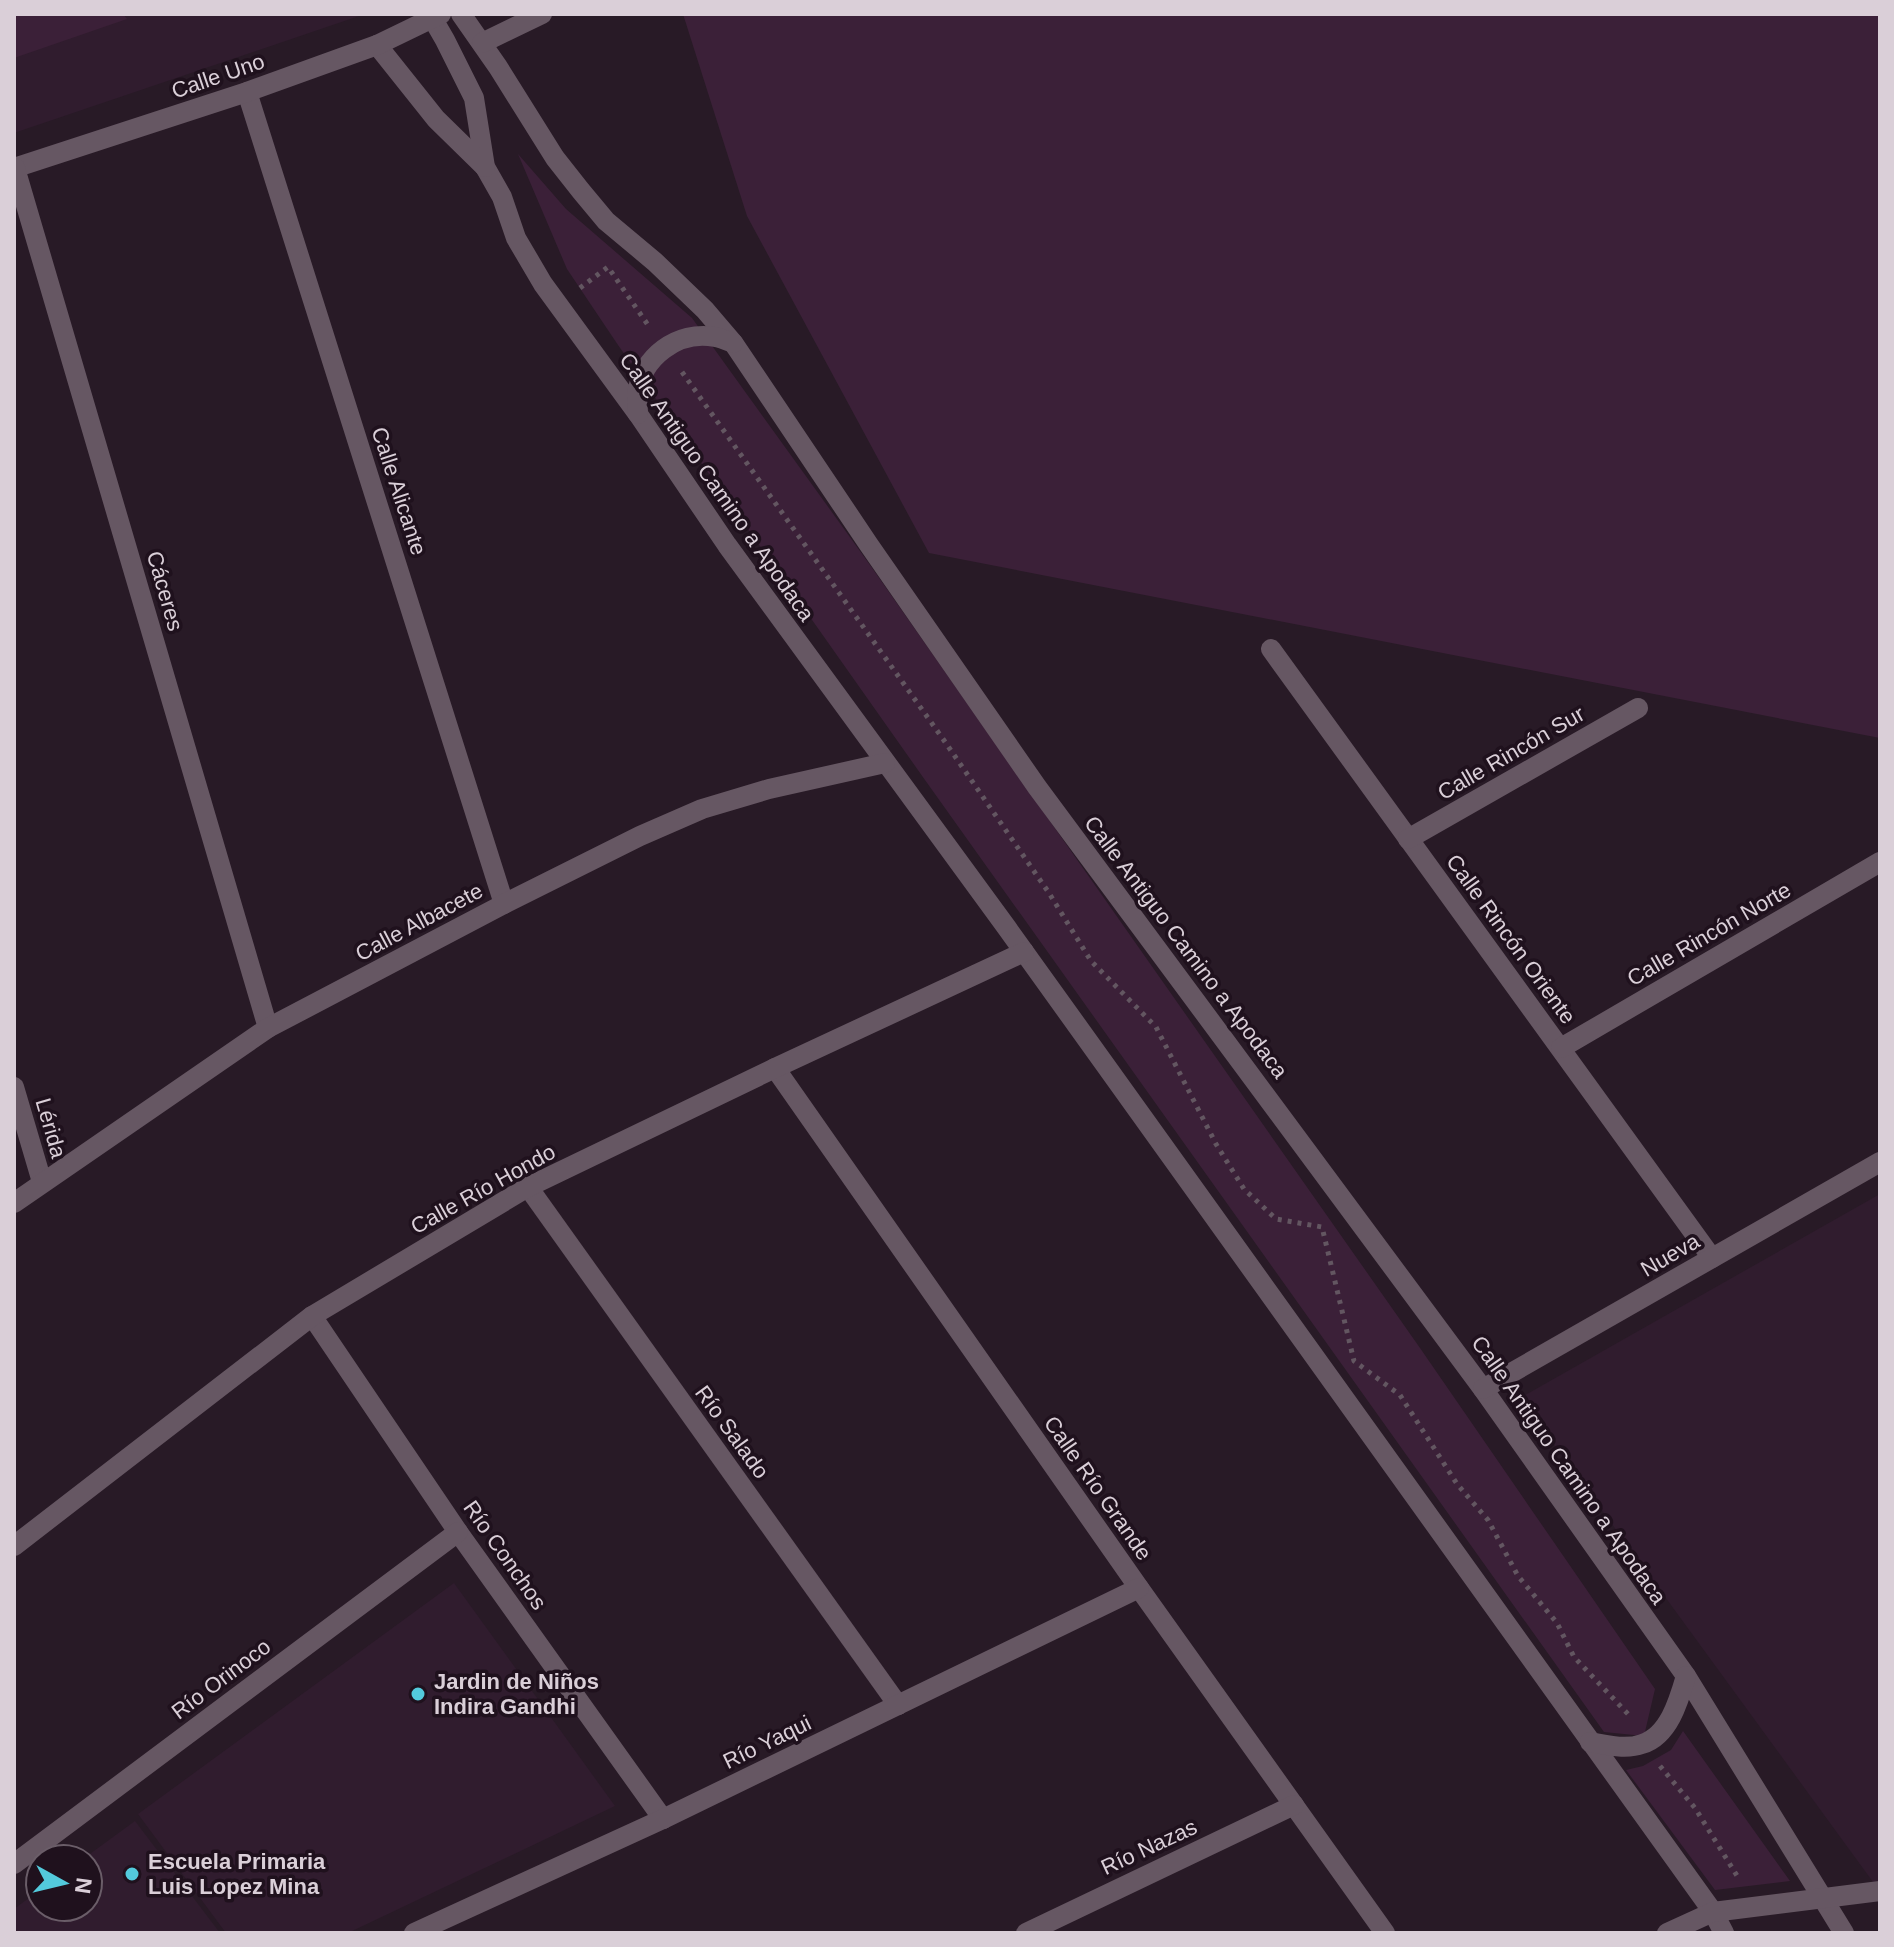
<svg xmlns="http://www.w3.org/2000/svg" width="1894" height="1947" font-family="Arial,sans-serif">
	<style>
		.built { fill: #301c2e }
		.green { fill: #3b2038 }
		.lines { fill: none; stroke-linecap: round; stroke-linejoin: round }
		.path { stroke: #635661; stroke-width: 5; stroke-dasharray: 4 6; stroke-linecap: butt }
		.minor { stroke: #665763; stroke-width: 20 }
		.poi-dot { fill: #53cadc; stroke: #1f111d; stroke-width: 3 }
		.labels { text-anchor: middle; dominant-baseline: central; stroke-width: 7; stroke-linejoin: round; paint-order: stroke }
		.street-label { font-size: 22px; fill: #dacfd8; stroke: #1f111d }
		.poi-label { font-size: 22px; font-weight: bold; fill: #dacfd8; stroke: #1f111d; text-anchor: start }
	</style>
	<rect width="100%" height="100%" fill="#281a26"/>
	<g class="built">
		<path d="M14,14H365L14,133Z"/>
		<path d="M1880,1194V1881L1873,1882L1520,1398Z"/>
		<path d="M454,1583L615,1806L348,1933H226L138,1814Z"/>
		<path d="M135,1821L220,1933H14V1909L40,1890V1907H88V1859H83Z"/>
	</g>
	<g class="green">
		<path d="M14,14H123L127,19L14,58Z"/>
		<path d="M683,14H1880V738L929,553L747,216Z"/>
		<path d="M518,154L566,209L692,318L870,565L1420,1348L1655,1689L1644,1736L1604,1732L925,780L618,345L567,269Z"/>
		<path d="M1683,1731L1790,1881L1715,1890L1626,1770L1643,1766L1671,1750Z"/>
	</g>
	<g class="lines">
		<g class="path">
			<path d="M580,288L608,267L648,325"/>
			<path d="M682,372L943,739L1049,893L1091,961L1156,1027L1216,1144L1244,1189L1276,1219L1322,1227L1354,1361L1400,1395L1457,1484L1488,1520L1518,1576L1557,1623L1574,1657L1628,1714L1630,1718"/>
			<path d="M1660,1766L1695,1808L1739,1879"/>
		</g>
		<g class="minor">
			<path d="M430,14L445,40L474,98L485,167L502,197L516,238L543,284L638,414L727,545L1007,928L1713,1912L1724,1933"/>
			<path d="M461,14L498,67L555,158L581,191L606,221L655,262L705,310L734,344L869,545L1037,787L1483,1389L1686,1676L1844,1933"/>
			<path d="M482,43L542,14"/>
			<path d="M377,45L436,119L485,167"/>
			<path d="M247,92L504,904"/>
			<path d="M14,168L247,92L377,45L441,14"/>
			<path d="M15,168L268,1028"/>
			<path d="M638,414C638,408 637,401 637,395C641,357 678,330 715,337C721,338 728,341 733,343"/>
			<path d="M1271,649L1712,1258"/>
			<path d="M1408,839L1638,708"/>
			<path d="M1561,1048L1880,862"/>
			<path d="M775,1068L1139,1588L1385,1933"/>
			<path d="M14,1087L42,1182"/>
			<path d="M528,1187L898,1705"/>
			<path d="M14,1203L268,1028L504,904L640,836L702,809L769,789L885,763"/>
			<path d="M312,1316L458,1532L663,1819"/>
			<path d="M1483,1389L1880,1162"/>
			<path d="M14,1546L312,1316L528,1187L775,1068L1024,952"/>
			<path d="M1590,1742C1606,1745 1626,1750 1642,1744C1669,1736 1679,1700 1686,1676"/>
			<path d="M14,1864L458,1532"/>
			<path d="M414,1933L663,1819L1139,1588"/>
			<path d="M1026,1933L1294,1805"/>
			<path d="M1667,1933L1713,1912L1880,1891"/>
		</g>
	</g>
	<g class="poi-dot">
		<circle cx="418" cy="1694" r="8"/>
		<circle cx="132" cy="1874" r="8"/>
	</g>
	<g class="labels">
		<g class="street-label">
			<text transform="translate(218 76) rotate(-19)">Calle Uno</text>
			<text transform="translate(717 487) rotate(55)">Calle Antiguo Camino a Apodaca</text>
			<text transform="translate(399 491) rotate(72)">Calle Alicante</text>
			<text transform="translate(165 591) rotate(74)">Cáceres</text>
			<text transform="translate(1511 753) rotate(-30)">Calle Rincón Sur</text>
			<text transform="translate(419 922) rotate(-28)">Calle Albacete</text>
			<text transform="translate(1709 934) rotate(-30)">Calle Rincón Norte</text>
			<text transform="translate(1511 939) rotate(54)">Calle Rincón Oriente</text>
			<text transform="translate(1186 947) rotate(53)">Calle Antiguo Camino a Apodaca</text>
			<text transform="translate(51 1128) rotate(74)">Lérida</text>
			<text transform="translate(483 1189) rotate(-29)">Calle Río Hondo</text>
			<text transform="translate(1670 1255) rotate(-30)">Nueva</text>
			<text transform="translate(732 1432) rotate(54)">Río Salado</text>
			<text transform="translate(1569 1470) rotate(55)">Calle Antiguo Camino a Apodaca</text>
			<text transform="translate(1098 1488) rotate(55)">Calle Río Grande</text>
			<text transform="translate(505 1555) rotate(55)">Río Conchos</text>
			<text transform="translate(221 1679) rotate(-37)">Río Orinoco</text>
			<text transform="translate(767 1742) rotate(-26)">Río Yaqui</text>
			<text transform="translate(1149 1847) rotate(-25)">Río Nazas</text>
		</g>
		<g class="poi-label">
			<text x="434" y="1681">Jardin de Niños<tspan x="434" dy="25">Indira Gandhi</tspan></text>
			<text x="148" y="1861">Escuela Primaria<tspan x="148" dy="25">Luis Lopez Mina</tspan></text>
		</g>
	</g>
	<rect width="1894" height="1947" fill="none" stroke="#dacfd8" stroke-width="32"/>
	<g transform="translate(64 1883) rotate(98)"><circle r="38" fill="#1f111d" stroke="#6a5d68" stroke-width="2"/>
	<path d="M0-6L14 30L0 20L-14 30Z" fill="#53cadc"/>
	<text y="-12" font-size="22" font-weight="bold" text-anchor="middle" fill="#dacfd8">N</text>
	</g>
</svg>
